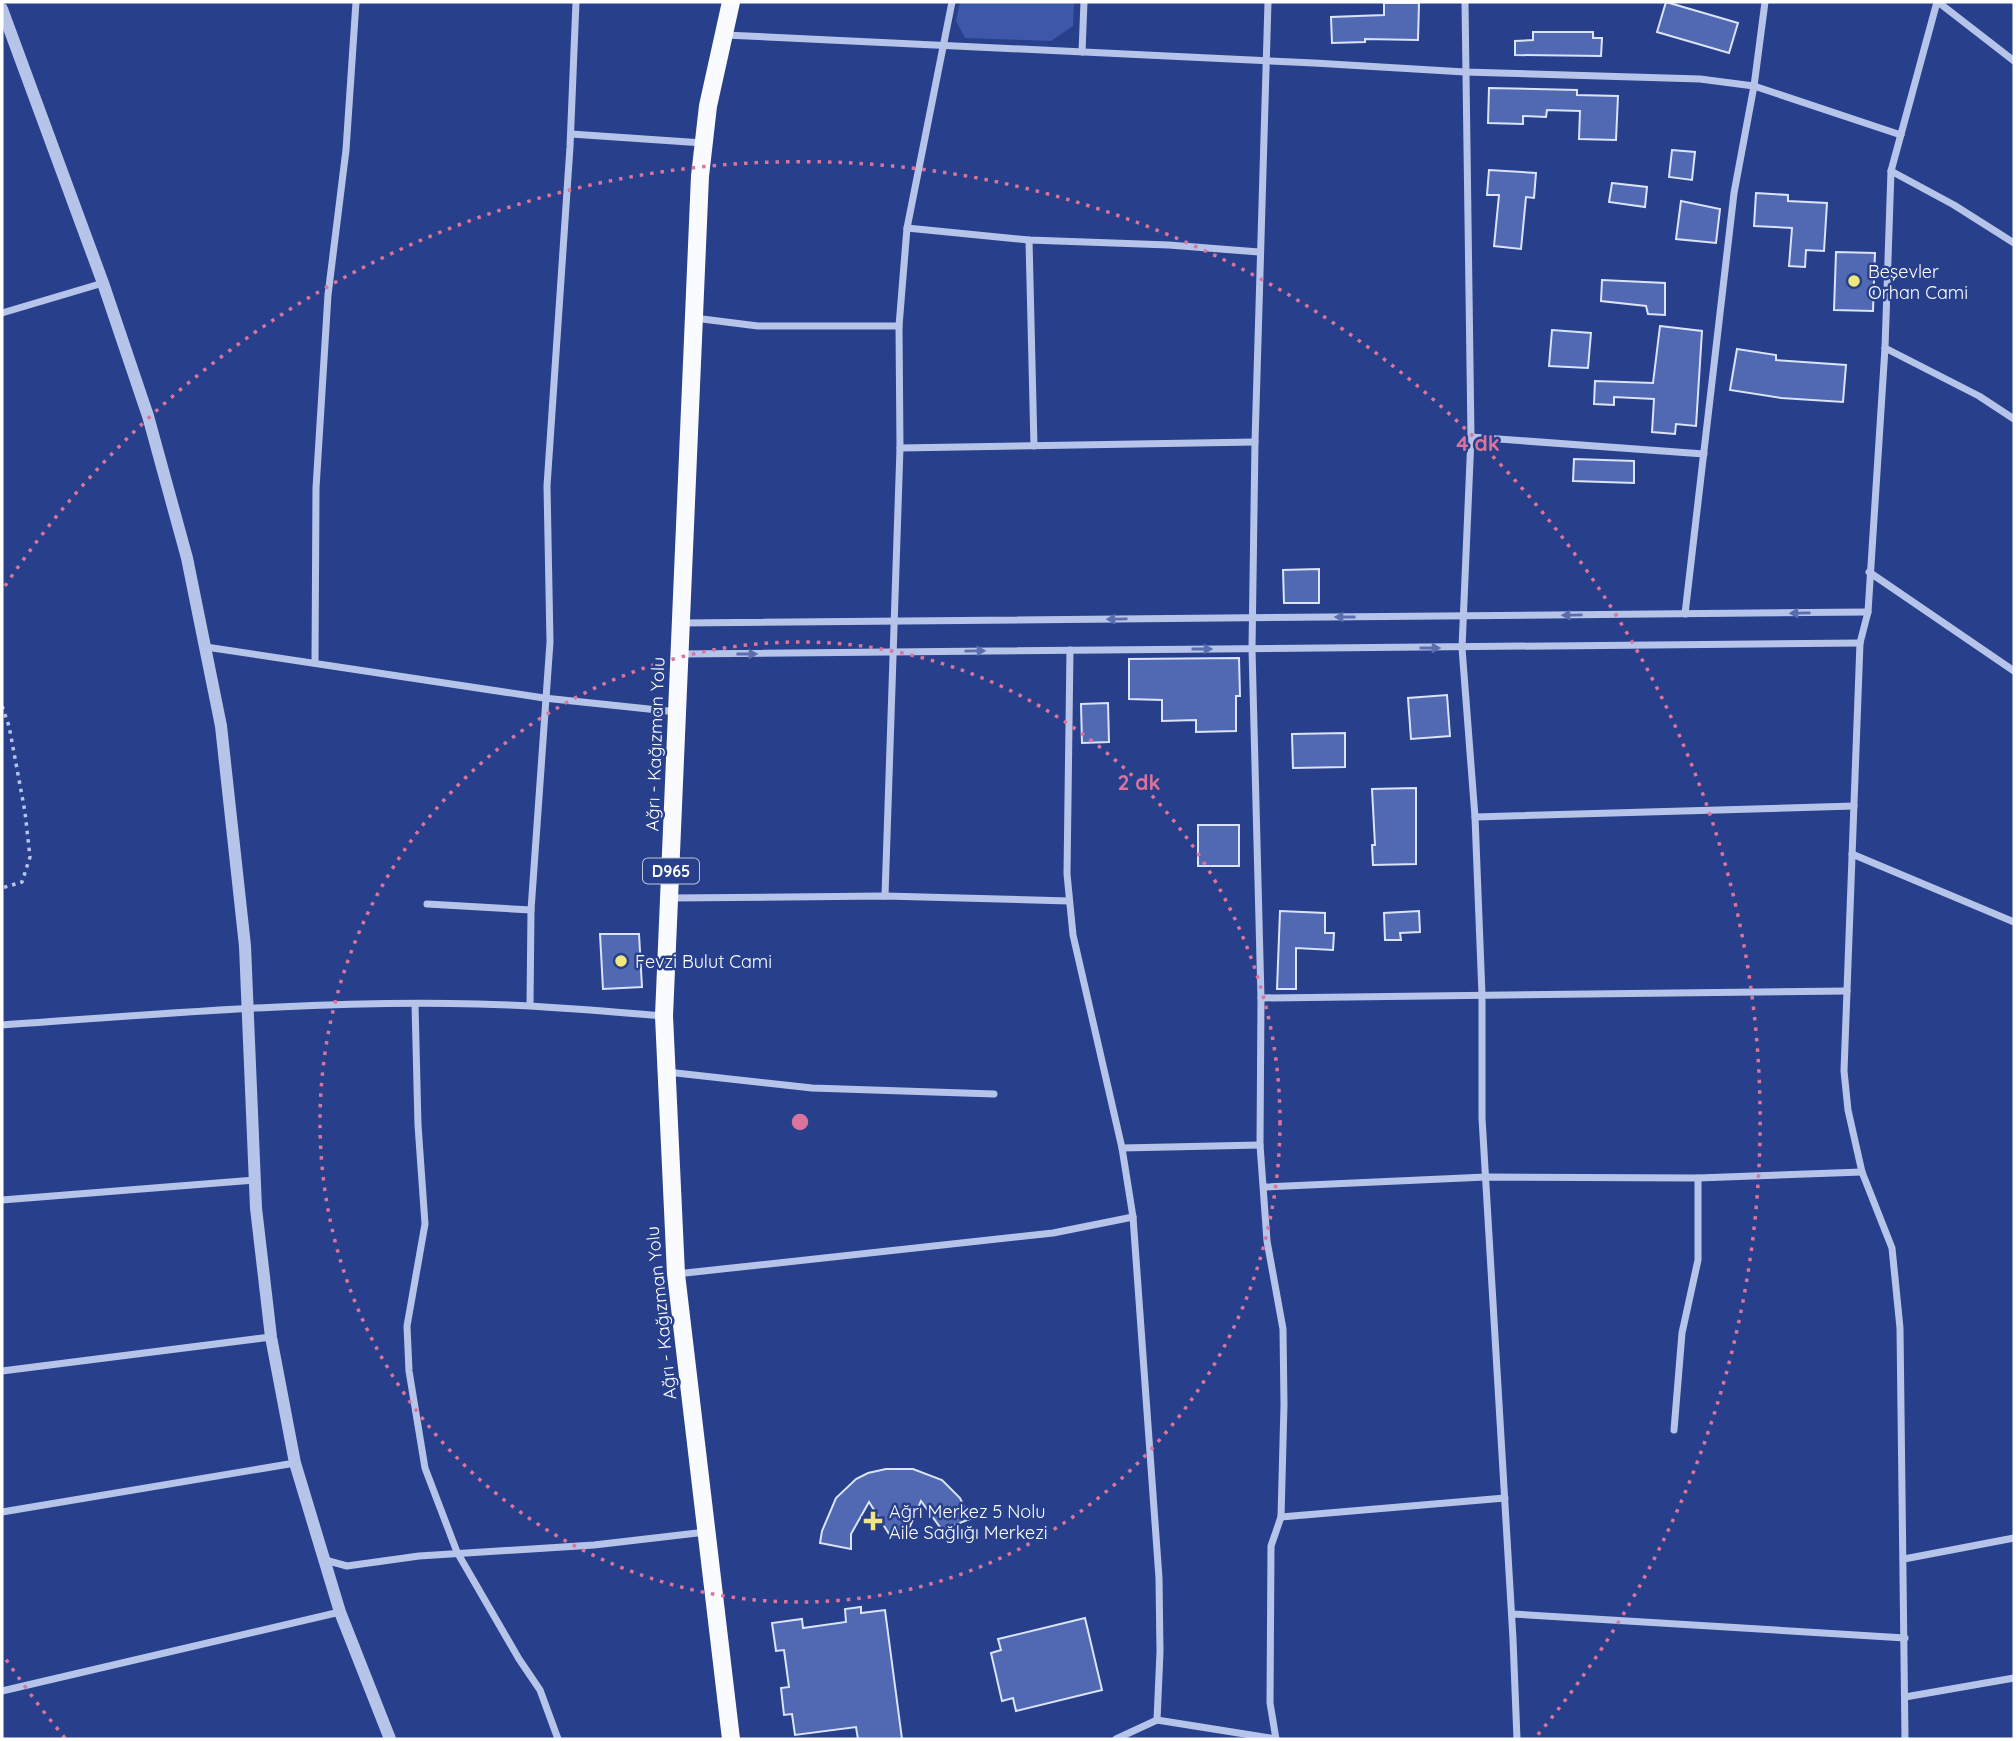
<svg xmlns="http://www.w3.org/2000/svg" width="2016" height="1741" font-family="Quicksand,sans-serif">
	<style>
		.green { fill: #3d58a9 }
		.building { fill: #5169b2; stroke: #dbe3f8; stroke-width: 2 }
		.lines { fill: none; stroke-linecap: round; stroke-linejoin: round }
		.path { stroke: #b7c4ea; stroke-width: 3.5; stroke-dasharray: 3.5 5; stroke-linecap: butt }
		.minor { stroke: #b7c4ea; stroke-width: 7 }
		.tertiary { stroke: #b7c4ea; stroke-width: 12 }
		.primary { stroke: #fafbff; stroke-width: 18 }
		.oneway { fill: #5a6ead }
		.ring { fill: none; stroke: #da749d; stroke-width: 3.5; stroke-dasharray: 3.5 7 }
		.poi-dot { fill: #f2e77d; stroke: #28408c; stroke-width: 2.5 }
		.labels { text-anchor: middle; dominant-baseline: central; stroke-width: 5; stroke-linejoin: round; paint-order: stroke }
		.shield { fill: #28408c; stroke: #bec6dc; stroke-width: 2 }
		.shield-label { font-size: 16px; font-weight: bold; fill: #fff }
		.poi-label { font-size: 18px; fill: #fff; stroke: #28408c; text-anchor: start }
		.street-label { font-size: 18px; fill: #fff; stroke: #28408c }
		.centre { fill: #da749d; stroke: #28408c; stroke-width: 3.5 }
		.ring-label { font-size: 21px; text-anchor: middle; font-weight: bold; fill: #da749d; stroke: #28408c; stroke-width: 5; stroke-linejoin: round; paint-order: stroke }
	</style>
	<rect width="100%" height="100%" fill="#28408c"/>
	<path class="green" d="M960,2H1074L1073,26L1051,41L965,38L956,21Z"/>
	<g class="building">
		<path d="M1666,2L1738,23L1729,53L1657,32Z"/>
		<path d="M1384,3H1419L1418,40L1365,39V42L1332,43L1331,17L1384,15Z"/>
		<path d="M1533,32H1593V38H1602L1601,56L1515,55V41L1533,40Z"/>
		<path d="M1489,88L1577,90V95L1618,96L1616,140L1579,139L1580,111L1547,110L1546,117L1523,116V124L1488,123Z"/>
		<path d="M1672,150L1695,152L1692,180L1669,177Z"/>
		<path d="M1489,170L1536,173L1534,198L1526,197L1521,249L1494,246L1499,195H1487Z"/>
		<path d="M1612,183L1647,187L1645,207L1609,202Z"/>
		<path d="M1756,193L1788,195V201L1827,203L1824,251L1806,250L1805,267L1789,266L1792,228L1754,226Z"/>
		<path d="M1681,201L1720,209L1716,243L1676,239Z"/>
		<path d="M1836,252L1875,253L1873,311L1834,310Z"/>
		<path d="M1602,280L1665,283V315L1648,314L1646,306L1601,301Z"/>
		<path d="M1660,326L1702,331L1696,426L1676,424L1675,434L1652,432L1654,399L1614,397V405L1594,404L1595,381L1653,383Z"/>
		<path d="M1552,330L1591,333L1588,368L1549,366Z"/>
		<path d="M1737,349L1776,355V360L1846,365L1843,402L1781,398L1730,390Z"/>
		<path d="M1574,459L1634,461V483L1573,481Z"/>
		<path d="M1319,569V603H1284L1283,570Z"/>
		<path d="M1239,658L1240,696H1236V731L1196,732V720L1162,721V700L1129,699V659Z"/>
		<path d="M1447,695L1450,736L1411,739L1408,698Z"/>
		<path d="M1108,703L1109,742L1082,743L1081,704Z"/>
		<path d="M1345,733V767L1293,768L1292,734Z"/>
		<path d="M1416,788V864L1373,865L1372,845H1375L1372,789Z"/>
		<rect x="1198" y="825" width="41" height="41"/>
		<path d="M1280,911L1325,913V933H1334L1333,950L1296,948V989H1277Z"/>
		<path d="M1419,911L1420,932L1400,933L1401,940H1385L1384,913Z"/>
		<path d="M600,934H639L642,987L603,989Z"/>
		<path d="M886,1469H913L942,1480L960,1498L970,1519L942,1530L921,1501L907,1533L891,1537L869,1502L851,1534V1549L820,1543L822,1531L836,1498L856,1479L868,1473Z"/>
		<path d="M861,1607V1613L885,1610L902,1739H858L856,1727L795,1735L792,1714L784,1715L781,1688L789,1687L784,1650L776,1651L772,1623L802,1619L803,1628L846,1622L845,1609Z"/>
		<path d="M1085,1618L1102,1690L1016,1711L1013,1698L1002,1701L991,1653L1001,1650L998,1639Z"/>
	</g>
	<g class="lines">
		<path class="path" d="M2,706L9,726L25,812L30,857L22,882L2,888"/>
		<g class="minor">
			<path d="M1268,2L1255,442L1252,649L1261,998L1260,1145L1267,1241L1283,1329L1284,1405L1281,1517L1271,1546L1270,1703L1276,1739"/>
			<path d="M1465,2L1471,437L1462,648L1475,817L1482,995V1118L1513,1639L1517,1739"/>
			<path d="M1938,2L2014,61"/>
			<path d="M725,35L1314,63L1465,72L1700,79L1754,86L1901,135"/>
			<path d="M1082,52L1084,2"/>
			<path d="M571,134L703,143"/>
			<path d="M1891,171L1954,205L2014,243"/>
			<path d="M907,228L1029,240L1169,245L1259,252"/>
			<path d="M1029,240L1034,446"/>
			<path d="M2,313L103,283"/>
			<path d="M694,318L758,326H899"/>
			<path d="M1885,348L1979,396L2014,419"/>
			<path d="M1471,437L1704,454"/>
			<path d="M900,448L1255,442"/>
			<path d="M1869,572L2014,671"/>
			<path d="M1685,614L1734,193L1754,86L1765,2"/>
			<path d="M682,623L1868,612"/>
			<path d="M206,647L544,698L677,712"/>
			<path d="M1070,650L1067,874L1073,935L1122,1148L1133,1217L1159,1578L1160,1652L1157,1720L1116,1739"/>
			<path d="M680,654L1860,643"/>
			<path d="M315,663L316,488L328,295L346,150L356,2"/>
			<path d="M1475,817L1854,806"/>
			<path d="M1852,854L2014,922"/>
			<path d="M885,896L900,448L899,326L907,228L952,2"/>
			<path d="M671,898L885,896L1069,901"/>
			<path d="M427,904L531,910"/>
			<path d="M1261,998L1847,991"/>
			<path d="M415,1004L418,1125L425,1224L407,1326L409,1371L425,1468L457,1552L519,1659L540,1690L558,1739"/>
			<path d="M530,1005L531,910L550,642L547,486L570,147L576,2"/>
			<path d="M2,1025C160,1014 319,1000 478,1004C540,1005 602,1011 664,1016"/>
			<path d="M667,1072L812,1088L994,1094"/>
			<path d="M1122,1148L1260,1145"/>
			<path d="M1264,1187L1486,1177L1698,1178L1862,1172"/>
			<path d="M2,1200L255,1180"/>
			<path d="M676,1274L1053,1233L1133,1217"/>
			<path d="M2,1371L271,1337"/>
			<path d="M1674,1430L1682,1333L1698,1260V1178"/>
			<path d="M2,1512L295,1463"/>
			<path d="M1281,1517L1505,1498"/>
			<path d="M1904,1559L2014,1538"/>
			<path d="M325,1560L347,1566L419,1556L594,1545L706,1532"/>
			<path d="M1512,1614L1905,1638"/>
			<path d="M2,1691L340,1612"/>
			<path d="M1905,1697L2014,1678"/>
			<path d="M1157,1720L1276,1739"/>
			<path d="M1905,1739L1900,1328L1892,1248L1862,1172L1848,1110L1844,1071L1860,643L1868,612L1885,348L1891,171L1937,2"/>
		</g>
		<path class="tertiary" d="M2,9L103,283L148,416L187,558L221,726L245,946L256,1208L271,1337L295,1463L340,1612L390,1739"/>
		<path class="primary" d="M731,1739L676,1274L664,1016L700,176L708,106L731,2"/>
	</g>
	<defs><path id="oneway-solid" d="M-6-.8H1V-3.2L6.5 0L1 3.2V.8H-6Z" transform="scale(1.75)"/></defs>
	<g class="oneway">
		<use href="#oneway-solid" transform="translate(1800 613) rotate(179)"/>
		<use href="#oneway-solid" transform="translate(1572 615) rotate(179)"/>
		<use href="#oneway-solid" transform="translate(1345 617) rotate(180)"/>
		<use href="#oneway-solid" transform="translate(1117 619) rotate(179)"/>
		<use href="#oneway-solid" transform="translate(1430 648)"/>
		<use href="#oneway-solid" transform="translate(1202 649)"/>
		<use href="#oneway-solid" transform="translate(975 651) rotate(-1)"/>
		<use href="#oneway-solid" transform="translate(747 654)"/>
	</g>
	<g class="ring">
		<circle cx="800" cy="1122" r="480"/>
		<path d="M65 1738A959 959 0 0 1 5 1658M5 586A959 959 0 1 1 1535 1738"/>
	</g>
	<g class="poi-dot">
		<circle cx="1854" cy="281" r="7"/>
		<circle cx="621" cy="961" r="7"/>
		<path d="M869.5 1510.5h7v7h7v7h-7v7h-7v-7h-7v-7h7z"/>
	</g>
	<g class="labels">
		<rect class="shield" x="643" y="858.5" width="56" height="25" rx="5"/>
		<g class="shield-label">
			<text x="671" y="871">D965</text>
		</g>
		<g class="poi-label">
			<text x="1868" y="271">Beşevler<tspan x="1868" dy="21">Orhan Cami</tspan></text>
			<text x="635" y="961">Fevzi Bulut Cami</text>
			<text x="889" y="1511">Ağrı Merkez 5 Nolu<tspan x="889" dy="21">Aile Sağlığı Merkezi</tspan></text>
		</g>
		<g class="street-label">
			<text transform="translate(655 744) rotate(-88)">Ağrı - Kağızman Yolu</text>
			<text transform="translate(661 1313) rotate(-96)">Ağrı - Kağızman Yolu</text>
		</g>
	</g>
	<circle cx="800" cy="1122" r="10" class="centre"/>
	<g class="ring-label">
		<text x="1478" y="451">4 dk</text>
		<text x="1139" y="790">2 dk</text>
	</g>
	<rect width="2016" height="1741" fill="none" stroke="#ffffff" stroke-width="7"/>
</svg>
